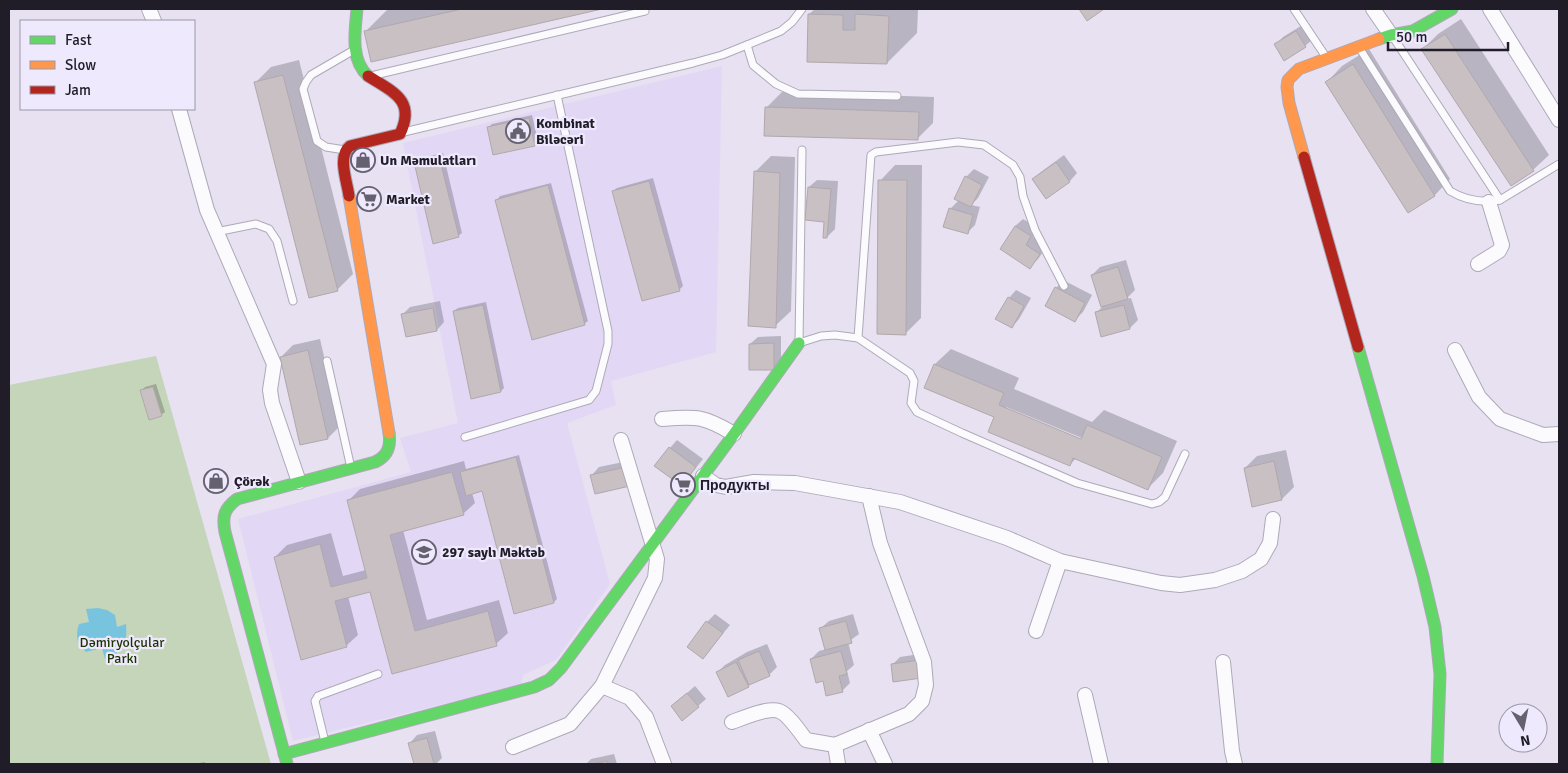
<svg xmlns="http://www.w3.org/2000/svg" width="1568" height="773" font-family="Signika,sans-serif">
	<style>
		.built { fill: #e2d8f5 }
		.green { fill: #c4d5ba }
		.water { fill: #78c4de }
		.shadow { fill: #0003; fill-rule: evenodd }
		.building { fill: #c9c0c4; stroke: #b1a8ad }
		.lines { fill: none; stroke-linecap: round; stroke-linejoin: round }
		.lane-casing { stroke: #aea9b7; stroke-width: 9 }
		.street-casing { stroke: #aea9b7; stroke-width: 16 }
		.fast-casing { stroke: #aea9b7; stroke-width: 13 }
		.slow-casing { stroke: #aea9b7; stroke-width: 13 }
		.jam-casing { stroke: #aea9b7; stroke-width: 13 }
		.lane { stroke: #fbfafd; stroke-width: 7 }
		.street { stroke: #fbfafd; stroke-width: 14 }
		.fast { stroke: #63d668; stroke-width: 11 }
		.slow { stroke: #ff974d; stroke-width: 11 }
		.jam { stroke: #b3261e; stroke-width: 11 }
		.labels { text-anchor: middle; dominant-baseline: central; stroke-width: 4.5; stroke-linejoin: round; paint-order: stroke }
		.poi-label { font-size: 14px; font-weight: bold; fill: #201c28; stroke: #efe9fd; text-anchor: start }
		.park-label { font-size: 14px; fill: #1a3400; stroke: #efe9fd }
	</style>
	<rect width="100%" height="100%" fill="#e7e1f2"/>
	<path class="built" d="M722,66L716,352L611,381L616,405L567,423L610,584L556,660L523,675L521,685L293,741L238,519L411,472L400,438L458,423L403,143Z"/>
	<path class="green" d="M156,356L271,764H9V385Z"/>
	<path class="water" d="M98,608L107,610L115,615L117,627L126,624C128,643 122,653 105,659L102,648L86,652C77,643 75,636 79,624L89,622L86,609Z"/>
	<g class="shadow">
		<path d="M388,9H597L372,61L365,32Z"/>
		<path d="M815,9H918L917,33L887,63L809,14Z"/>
		<path d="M1461,19L1549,155L1533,170L1423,49L1438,34Z"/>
		<path d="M1304,24L1313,39L1305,46L1276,45L1283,37Z"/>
		<path d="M1369,49L1450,179L1435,195L1408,212L1327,82L1342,66Z"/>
		<path d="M299,60L353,274L337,290L256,82L271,67Z"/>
		<path d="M782,92L934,97L933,123L917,139L766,108Z"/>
		<path d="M532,115L538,141L534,145L488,128L492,124Z"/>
		<path d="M443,153L462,233L458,236L415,162L418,159Z"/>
		<path d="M1064,155L1077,173L1070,181L1046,197L1033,179L1041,172Z"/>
		<path d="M771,156L795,157L791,311L775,326L755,172Z"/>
		<path d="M895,165H922L921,318L906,333L880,181Z"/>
		<path d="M974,169L989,177L978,198L971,205L980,207L975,225L967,233L950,209L959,200L966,177Z"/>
		<path d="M653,178L683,286L679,290L613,191L617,188Z"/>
		<path d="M817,180L838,181L835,229L827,237L825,220L809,187Z"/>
		<path d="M551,183L588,321L584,324L497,200L500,196Z"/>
		<path d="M1023,219L1038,228L1033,237L1047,246L1038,259L1030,267L1015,226Z"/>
		<path d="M1126,260L1135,290L1126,299L1131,298L1138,320L1130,328L1102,335L1096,313L1102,307L1092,275L1100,267Z"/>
		<path d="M1063,280L1092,295L1083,312L1075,320L1056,288Z"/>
		<path d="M1016,290L1031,298L1019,319L1012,327L1009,298Z"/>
		<path d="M440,301L444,322L437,330L403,314L410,307Z"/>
		<path d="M486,302L504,388L501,391L454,311L458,308Z"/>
		<path d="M781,336V361L773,369L750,344L758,337Z"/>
		<path d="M320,339L340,426L328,438L301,444L281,357L293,345Z"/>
		<path d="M951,349L1019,378L1014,389L1092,422L1104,410L1177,441L1163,473L1148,488L1076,458L1070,465L996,416L935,364ZM1006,407L1087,440V443L1006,409Z"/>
		<path d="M156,384L165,412L161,415L141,391L145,387Z"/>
		<path d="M677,440L703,459L682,485L670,448Z"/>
		<path d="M1286,450L1294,487L1282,499L1245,468L1257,456Z"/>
		<path d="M519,455L557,599L554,602L483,490L472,493L475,503L463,514L403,530L427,620L499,600L508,633L496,644L392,672L371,590L348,596L358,635L346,646L275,557L287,545L331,533L343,576L366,570L348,501L360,489L464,461L466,469Z"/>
		<path d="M633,460L637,477L592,475L599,467Z"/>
		<path d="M715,614L730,625L703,658L707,622Z"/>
		<path d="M853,614L859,634L848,642L854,665L847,671L850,683L842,691L824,680L811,659L819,651L827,649L821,628L829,621Z"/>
		<path d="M767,644L777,667L769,675L751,683L748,686L717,673L725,665L747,652Z"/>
		<path d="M927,653L921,677L892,665L900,657Z"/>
		<path d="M695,686L706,699L698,706H672Z"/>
		<path d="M435,731L442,758L436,764H415L410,743L417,735Z"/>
		<path d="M614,754L617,764H586L591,759Z"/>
		<path d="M205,762V764H193Z"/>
	</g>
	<g class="building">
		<path d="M462,9H602L371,62L364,31Z"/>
		<path d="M1079,9H1104L1087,21Z"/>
		<path d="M808,14L843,15V30H855V14L889,16L887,64L807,62Z"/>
		<path d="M1296,31L1306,47L1284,61L1274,44Z"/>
		<path d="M1445,34L1534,171L1511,186L1421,49Z"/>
		<path d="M1353,64L1435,196L1408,213L1325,82Z"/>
		<path d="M283,75L338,291L309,298L254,82Z"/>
		<path d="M765,107L919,112L918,140L764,136Z"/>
		<path d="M529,118L535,146L493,155L487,127Z"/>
		<path d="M439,156L459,237L433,244L414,162Z"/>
		<path d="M1056,162L1070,182L1046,199L1032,179Z"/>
		<path d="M754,171L780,173L776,328L748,326Z"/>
		<path d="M965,176L982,185L971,207L954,199Z"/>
		<path d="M878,180H907L906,335L877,334Z"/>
		<path d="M649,181L680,291L642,301L612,191Z"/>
		<path d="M548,185L585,325L532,340L495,200Z"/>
		<path d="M808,187L831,189L827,238H823L824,222L805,220Z"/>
		<path d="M949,208L973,215L968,234L943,227Z"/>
		<path d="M1015,226L1031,236L1026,245L1040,254L1030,269L1000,249Z"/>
		<path d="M1118,267L1128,299L1101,307L1091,275Z"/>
		<path d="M1055,287L1085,303L1075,322L1045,306Z"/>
		<path d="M1008,297L1024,306L1012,328L995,319Z"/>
		<path d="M483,305L501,392L471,399L453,311Z"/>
		<path d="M1124,305L1130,329L1101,337L1095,312Z"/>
		<path d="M433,308L437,331L406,337L401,314Z"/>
		<path d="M774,343V370H749V344Z"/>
		<path d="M308,350L328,439L300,445L280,357Z"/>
		<path d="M934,364L1004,393L999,405L1081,439L1087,425L1162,457L1148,490L1073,458L1070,466L988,432L994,417L924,388Z"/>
		<path d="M153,387L162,416L149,420L140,390Z"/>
		<path d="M669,447L696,467L682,486L654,466Z"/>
		<path d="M516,457L554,603L514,614L482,491L466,496L460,472Z"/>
		<path d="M1274,461L1282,500L1252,507L1244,468Z"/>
		<path d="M626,467L630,486L595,494L590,475Z"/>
		<path d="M452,472L464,515L390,535L415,631L488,611L497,646L392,674L370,592L335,601L347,647L301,660L274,557L320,544L331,587L367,578L347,500Z"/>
		<path d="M706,621L723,633L703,659L687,647Z"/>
		<path d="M846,621L852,643L825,650L819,628Z"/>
		<path d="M759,651L770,676L749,685L738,660Z"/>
		<path d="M841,651L847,674L839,676L843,692L826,696L823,681L816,683L810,659Z"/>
		<path d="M920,660L922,678L893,682L891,664Z"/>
		<path d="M736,662L749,687L728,697L716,672Z"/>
		<path d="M687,693L699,707L682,721L671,706Z"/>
		<path d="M427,738L434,764H414L408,743Z"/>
		<path d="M607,761L608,764H592Z"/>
	</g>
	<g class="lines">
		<defs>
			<g id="lane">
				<path d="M1294,9L1326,57"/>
				<path d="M1393,37L1500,200"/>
				<path d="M747,45L781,31L792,22L802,9"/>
				<path d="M1360,49L1450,191C1465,200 1483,203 1500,200L1559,164"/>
				<path d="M375,75L645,11"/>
				<path d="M404,132L693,63L722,55L747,45L753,65L776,84L798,94L897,96"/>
				<path d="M345,150L326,147L317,141L303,89L306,82L311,75L354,50"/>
				<path d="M802,150L799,343L821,336L835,335L858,338L910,373L914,381L911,403L917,412L962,433L1077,483L1152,504L1159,502L1165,497L1185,454"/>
				<path d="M216,232L256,224L269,229L277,241L293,301"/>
				<path d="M858,338L871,155L876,152L958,142L984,145L1013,165L1020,177L1023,196L1035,230L1064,286"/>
				<path d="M327,361L351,468"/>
				<path d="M465,437L589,400L596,391L608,344V331L557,95"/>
				<path d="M325,742L315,701L318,696L378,674"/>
			</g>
			<g id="street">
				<path d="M149,9L154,21"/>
				<path d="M1373,9L1391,35"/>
				<path d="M1490,9L1559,120"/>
				<path d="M179,109L207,210L274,364L270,390L272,403L299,482"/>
				<path d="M1478,264L1499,251L1502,245L1489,202"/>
				<path d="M1455,350L1479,397L1500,419L1543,435L1559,434"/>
				<path d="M662,419C697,416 704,416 734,434"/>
				<path d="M703,476L716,485L726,487L754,482L795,483L900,502L1007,538L1060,561L1161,583L1180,585L1215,580L1242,571L1261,559L1270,543L1273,519"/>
				<path d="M1036,631L1060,561"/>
				<path d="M1223,662L1232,751L1235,764"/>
				<path d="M602,686L630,698L646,717L664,764"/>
				<path d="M1085,695L1101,764"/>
				<path d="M732,722C743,718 768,707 779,711C788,714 800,732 806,740L835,745"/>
				<path d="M869,730L885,764"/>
				<path d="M513,747L570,724L602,686L655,578L657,559L621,440"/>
				<path d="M838,764L835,745L909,714L922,701L926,685L924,662L880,543L869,496"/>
			</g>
			<g id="fast">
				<path d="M357,9C355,31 350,60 368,76"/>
				<path d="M1379,39L1391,35L1413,31L1452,9"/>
				<path d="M1358,347L1423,576L1435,627L1440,674L1437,764"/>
				<path d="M284,754L534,687L549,680L561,668L734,434L799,343"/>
				<path d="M287,764L225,532C222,516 224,509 237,499L375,462C388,456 391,446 389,433"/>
			</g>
			<g id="slow">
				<path d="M1304,157L1289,103L1287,87L1288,80L1299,69L1379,39"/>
				<path d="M349,196L389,433"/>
			</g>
			<g id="jam">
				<path d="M1304,157L1358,347"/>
				<path d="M349,196C347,181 337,156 350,146L400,134C416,100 393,92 368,76"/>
			</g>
		</defs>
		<use href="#lane" class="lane-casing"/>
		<use href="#street" class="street-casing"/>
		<use href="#fast" class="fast-casing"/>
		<use href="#slow" class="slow-casing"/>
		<use href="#jam" class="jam-casing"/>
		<use href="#lane" class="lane"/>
		<use href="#street" class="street"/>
		<use href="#fast" class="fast"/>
		<use href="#slow" class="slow"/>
		<use href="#jam" class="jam"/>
	</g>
	<defs>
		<symbol id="civic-ring" viewBox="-11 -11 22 22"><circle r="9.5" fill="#efe9fd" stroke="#66616f" stroke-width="1.5"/><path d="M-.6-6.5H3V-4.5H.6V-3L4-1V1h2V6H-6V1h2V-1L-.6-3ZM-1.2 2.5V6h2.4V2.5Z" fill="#66616f"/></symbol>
		<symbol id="shop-ring" viewBox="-11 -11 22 22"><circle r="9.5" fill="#efe9fd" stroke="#66616f" stroke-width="1.5"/><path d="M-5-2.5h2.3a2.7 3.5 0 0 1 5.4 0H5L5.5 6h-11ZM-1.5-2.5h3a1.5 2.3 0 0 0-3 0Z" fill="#66616f"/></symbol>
		<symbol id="supermarket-ring" viewBox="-11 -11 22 22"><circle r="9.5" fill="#efe9fd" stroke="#66616f" stroke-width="1.5"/><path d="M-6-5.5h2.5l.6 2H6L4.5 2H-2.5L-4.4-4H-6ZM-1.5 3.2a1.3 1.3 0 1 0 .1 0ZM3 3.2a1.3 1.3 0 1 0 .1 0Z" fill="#66616f"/></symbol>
		<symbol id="school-ring" viewBox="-11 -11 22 22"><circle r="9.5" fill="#efe9fd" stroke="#66616f" stroke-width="1.5"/><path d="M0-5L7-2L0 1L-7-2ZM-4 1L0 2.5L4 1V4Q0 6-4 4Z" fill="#66616f"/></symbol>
	</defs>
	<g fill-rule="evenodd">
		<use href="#civic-ring" x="504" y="117" width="28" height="28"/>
		<use href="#shop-ring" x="349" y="146" width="28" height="28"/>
		<use href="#supermarket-ring" x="355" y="185" width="28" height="28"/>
		<use href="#shop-ring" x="202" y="467" width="28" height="28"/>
		<use href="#supermarket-ring" x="669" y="471" width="28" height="28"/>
		<use href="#school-ring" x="410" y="538" width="28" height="28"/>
	</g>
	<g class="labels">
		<g class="poi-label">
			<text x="536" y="123">Kombinat<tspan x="536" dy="16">Biləcəri</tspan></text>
			<text x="380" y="160">Un Məmulatları</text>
			<text x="386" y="199">Market</text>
			<text x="234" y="481">Çörək</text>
			<text x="700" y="485">Продукты</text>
			<text x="442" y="552">297 saylı Məktəb</text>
		</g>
		<g class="park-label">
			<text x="122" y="642">Dəmiryolçular<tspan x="122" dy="16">Parkı</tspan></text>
		</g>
	</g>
	<rect width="1568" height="773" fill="none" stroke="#201c28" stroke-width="20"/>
	<rect x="20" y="20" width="175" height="90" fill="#efe9fd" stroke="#9c97a8"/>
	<rect x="30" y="36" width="25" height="8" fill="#63d668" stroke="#9c97a8"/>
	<text x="65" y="45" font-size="15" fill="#201c28">Fast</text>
	<rect x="30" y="61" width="25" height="8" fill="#ff974d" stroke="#9c97a8"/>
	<text x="65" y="70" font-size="15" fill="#201c28">Slow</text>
	<rect x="30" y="86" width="25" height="8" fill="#b3261e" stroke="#9c97a8"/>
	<text x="65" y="95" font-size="15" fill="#201c28">Jam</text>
	<g transform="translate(1523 728) rotate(170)"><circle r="24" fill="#efe9fd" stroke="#9c97a8"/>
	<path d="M0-4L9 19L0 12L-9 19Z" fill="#66616f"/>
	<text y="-8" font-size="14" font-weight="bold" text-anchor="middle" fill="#201c28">N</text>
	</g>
	<path d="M1388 42v8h120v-8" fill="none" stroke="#201c28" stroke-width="2.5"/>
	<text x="1396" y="42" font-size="15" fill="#201c28" stroke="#efe9fd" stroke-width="4" paint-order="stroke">50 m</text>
</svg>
